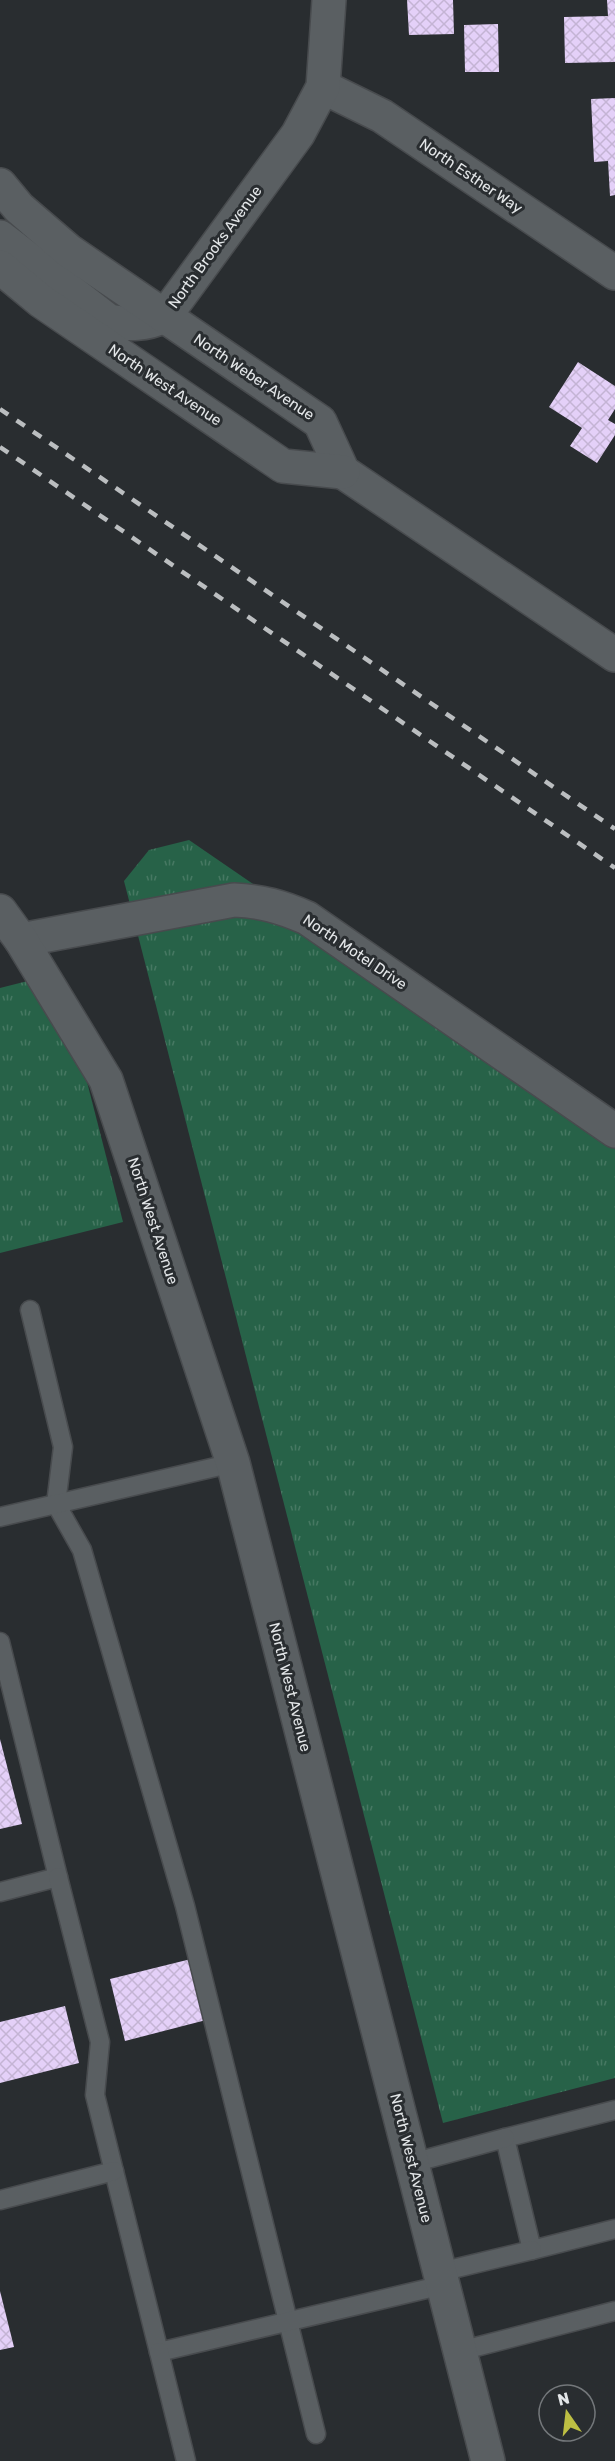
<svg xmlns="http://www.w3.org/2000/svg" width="615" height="2461" font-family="Rubik,sans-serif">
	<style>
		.grass { fill: url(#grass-tufts) }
		.building { fill: url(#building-cross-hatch) }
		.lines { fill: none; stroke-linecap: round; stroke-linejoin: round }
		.service-casing { stroke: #484b4e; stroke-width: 21 }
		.minor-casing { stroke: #484b4e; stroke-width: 36 }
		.tertiary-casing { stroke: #484b4e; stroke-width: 36 }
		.secondary-casing { stroke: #484b4e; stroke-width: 36 }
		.service { stroke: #5a5f62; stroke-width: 18 }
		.minor { stroke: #5a5f62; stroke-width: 33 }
		.tertiary { stroke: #5a5f62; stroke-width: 33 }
		.secondary { stroke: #5a5f62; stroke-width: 33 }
		.rail { stroke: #bbbec0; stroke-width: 4.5; stroke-dasharray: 10 10; stroke-linecap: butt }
		.labels { text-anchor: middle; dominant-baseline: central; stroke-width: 6; stroke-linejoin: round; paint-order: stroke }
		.street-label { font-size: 15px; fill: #e3e6e8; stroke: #292d30 }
	</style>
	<defs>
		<pattern id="grass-tufts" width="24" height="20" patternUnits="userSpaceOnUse" patternTransform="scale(1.5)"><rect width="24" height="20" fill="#276248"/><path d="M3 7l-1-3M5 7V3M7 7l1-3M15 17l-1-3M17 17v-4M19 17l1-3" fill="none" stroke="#467862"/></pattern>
		<pattern id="building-cross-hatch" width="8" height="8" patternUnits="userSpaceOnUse" patternTransform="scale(1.5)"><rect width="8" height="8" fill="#e4d0f8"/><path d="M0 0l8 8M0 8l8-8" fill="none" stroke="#c4b4d4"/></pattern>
	</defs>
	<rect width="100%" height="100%" fill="#292d30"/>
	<g class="grass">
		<path d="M189,840L615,1133V2078L443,2123L124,881L149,850Z"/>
		<path d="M59,973L123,1222L0,1253V988Z"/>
	</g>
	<g class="building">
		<path d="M407,0H453L454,34L409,35Z"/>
		<path d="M607,0H615V62L565,63L564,17L608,16Z"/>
		<path d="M498,24L499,72H465L464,25Z"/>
		<path d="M615,98V195L610,196L608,161L594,162L591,99Z"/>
		<path d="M578,362L615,386V409L608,420L615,424V435L597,463L570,446L582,428L549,407Z"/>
		<path d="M0,1739L22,1824L0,1829Z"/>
		<path d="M195,1958L210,2019L125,2041L110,1979Z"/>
		<path d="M65,2006L79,2063L0,2083V2022Z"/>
		<path d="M0,2291L14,2347L0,2350Z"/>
	</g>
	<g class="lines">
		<defs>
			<g id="service">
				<path d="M30,1310L63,1447L56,1504L82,1550L185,1906L316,2434"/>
				<path d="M0,1517L233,1463"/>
				<path d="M0,1642L58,1877L0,1892"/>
				<path d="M58,1877L100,2042L95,2095L159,2352L443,2285"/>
				<path d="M615,2110L505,2138L532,2250L615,2229"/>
				<path d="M412,2163L505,2138"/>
				<path d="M0,2200L114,2171"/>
				<path d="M440,2272L532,2250"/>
				<path d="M460,2351L615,2311"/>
				<path d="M159,2352L186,2461"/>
			</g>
			<g id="minor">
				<path d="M323,87L382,116L615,273"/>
				<path d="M0,237L109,321C130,325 145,325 165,316L298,134L323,87L329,0"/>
				<path d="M21,940L234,900C261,901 282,907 307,918L615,1131"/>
			</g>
			<g id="tertiary">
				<path d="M0,185L19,208L69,251L320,422L343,472L615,655"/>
				<path d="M0,267L41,301L283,466L343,472"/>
			</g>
			<path id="secondary" d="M0,911L21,940L106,1080L233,1463L488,2461"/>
		</defs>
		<use href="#service" class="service-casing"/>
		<use href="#minor" class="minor-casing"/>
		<use href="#tertiary" class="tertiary-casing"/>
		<use href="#secondary" class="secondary-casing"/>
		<use href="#service" class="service"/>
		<use href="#minor" class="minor"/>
		<use href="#tertiary" class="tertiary"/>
		<use href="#secondary" class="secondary"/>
		<g class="rail">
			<path d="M0,409L615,829"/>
			<path d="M0,447L615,868"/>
		</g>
	</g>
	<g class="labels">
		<g class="street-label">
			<text transform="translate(471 176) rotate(34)">North Esther Way</text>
			<text transform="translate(215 247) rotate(-54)">North Brooks Avenue</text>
			<text transform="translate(254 377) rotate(34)">North Weber Avenue</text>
			<text transform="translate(165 385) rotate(34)">North West Avenue</text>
			<text transform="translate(355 952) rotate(34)">North Motel Drive</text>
			<text transform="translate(153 1221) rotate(72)">North West Avenue</text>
			<text transform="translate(290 1687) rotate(76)">North West Avenue</text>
			<text transform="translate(411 2158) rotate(76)">North West Avenue</text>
		</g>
	</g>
	<g transform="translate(567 2413) rotate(346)"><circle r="28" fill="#292d30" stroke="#73777a" stroke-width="1.5"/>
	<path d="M0-4.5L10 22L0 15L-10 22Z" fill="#bdbf43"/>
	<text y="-9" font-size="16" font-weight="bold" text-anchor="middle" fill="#e3e6e8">N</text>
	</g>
</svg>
